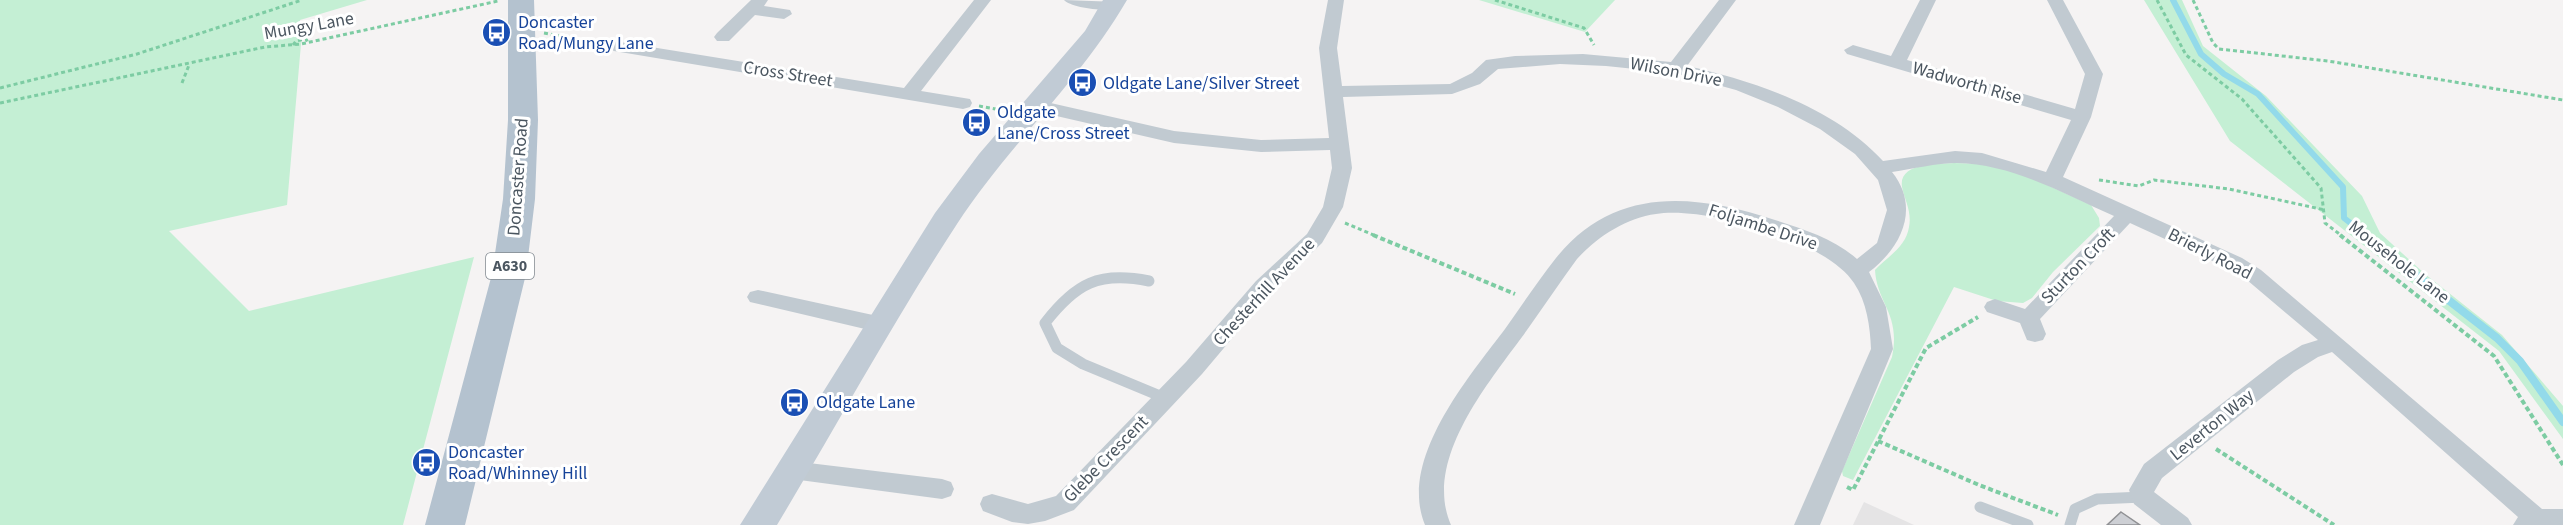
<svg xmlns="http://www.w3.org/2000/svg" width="2563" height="525" font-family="'Source Sans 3',sans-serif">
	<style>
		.education { fill: #e5e4e5 }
		.green { fill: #c4efd4 }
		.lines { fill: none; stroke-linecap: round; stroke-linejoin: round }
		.stream-far1 { stroke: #93daea; stroke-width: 6 }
		.stream { stroke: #93daea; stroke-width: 8 }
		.building { fill: #cdcfd4; stroke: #909194; stroke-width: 1.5 }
		.path-far1 { stroke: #7dcca3; stroke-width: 3; stroke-dasharray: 4 3; stroke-linecap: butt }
		.path { stroke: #7dcca3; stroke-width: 4; stroke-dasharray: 5 3; stroke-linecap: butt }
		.lane { stroke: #c1cad1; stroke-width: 11 }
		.street { fill: #c1cad1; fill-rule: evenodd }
		.secondary { fill: #c1cbd5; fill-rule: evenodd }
		.primary { fill: #b4c2cf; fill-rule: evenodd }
		.labels { text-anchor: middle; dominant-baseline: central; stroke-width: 6; stroke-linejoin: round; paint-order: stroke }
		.shield { fill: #fff; stroke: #818990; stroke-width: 1.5 }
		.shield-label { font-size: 16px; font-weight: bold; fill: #4b5660 }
		.transit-label { font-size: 18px; fill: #164399; stroke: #fff; text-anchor: start }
		.street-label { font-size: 18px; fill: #4b5660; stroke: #fff }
	</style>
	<rect width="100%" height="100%" fill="#f5f3f3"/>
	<path class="education" d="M1864,502L1914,525H1853Z"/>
	<g class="green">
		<path d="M0,0H367L300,20L301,44L287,205L169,231L249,311L474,257L403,525H0Z"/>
		<path d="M1479,0H1615L1585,32Z"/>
		<path d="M2144,0H2182L2203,46L2266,96L2362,196L2380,233L2425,274L2502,335L2563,406V439L2499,351L2230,141Z"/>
		<path d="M1954,163L1987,164L2019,172L2091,205L2099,218L2100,226L2053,272L2032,298L2023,303L1997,301L1954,287L1853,480L1843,476L1842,471L1892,357C1901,314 1877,304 1875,270C1888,256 1906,247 1909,227C1912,212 1905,201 1902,187C1898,162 1939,164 1954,163Z"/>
	</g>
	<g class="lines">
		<path class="stream-far1" d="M2173,0L2201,54L2224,74L2258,94L2343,187L2344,218L2367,236"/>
		<path class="stream" d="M2365,235L2497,338L2520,361L2563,422"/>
	</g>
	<path class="building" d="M2121,512L2140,525H2107Z"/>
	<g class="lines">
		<g class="path-far1">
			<path d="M1495,0L1584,28L1594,45"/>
			<path d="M2157,0L2186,55L2242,99L2321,188L2325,223L2342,236"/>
			<path d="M2193,0L2213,43L2219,49L2328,61L2563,100"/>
			<path d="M544,33L595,43"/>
			<path d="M293,45L296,41L306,39L308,43"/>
			<path d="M182,83L189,65"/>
			<path d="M0,88L137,54L302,0"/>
			<path d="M0,103L265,47L301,44L498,1"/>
			<path d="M979,106L1001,110"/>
			<path d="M2099,180L2139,186L2154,180L2229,189L2325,210"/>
			<path d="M1345,223L1376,236"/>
		</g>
		<g class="path">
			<path d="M1373,235L1515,294"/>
			<path d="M2340,235L2494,356L2563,465"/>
			<path d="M1878,441L1979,485L2058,515"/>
			<path d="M2216,449L2334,525"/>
			<path d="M1847,487L1853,490L1926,348L1978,317"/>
		</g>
		<g class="lane">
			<path d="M1149,281C1099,271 1076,283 1045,323L1057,348L1083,364L1165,398"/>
			<path d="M1980,507L2028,525"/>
			<path d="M2070,525L2075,509L2097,499L2143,497"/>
		</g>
		<g class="street">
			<path d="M751,0H768L764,6L790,10L792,14L784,19L755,15L729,41H717L714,37L717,33Z"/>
			<path d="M974,0H991L921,91L970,99L972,103L970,107L963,109L614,51L605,46L614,41L904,88Z"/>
			<path d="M1064,0L1119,2L1121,6C1114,14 1071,8 1064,0Z"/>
			<path d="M1328,0H1344L1337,48L1342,86L1450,84L1472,73L1486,60L1515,56L1583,54L1671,62L1719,0H1736L1687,66C1755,81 1835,108 1883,161L1955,151L1982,153L2046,172L2071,120L1847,54L1844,50L1853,45L1891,56L1920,0H1936L1907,60L2075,109L2085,74L2047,0H2063L2103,74L2091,117L2063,177L2242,258L2261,270L2542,509H2563V525H2513L2518,517L2332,352L2318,357L2294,372L2162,478L2154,492L2188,518L2192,525H2161L2134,504L2129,490L2144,464L2278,360L2302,345L2318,340L2247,280L2228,268L2130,223L2040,319L2046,334L2043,340L2035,342L2027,340L2020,323L1987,312L1984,307L1987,302L1995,299L2025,309L2114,216C2065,194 2012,164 1957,163C1936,163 1913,169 1892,172C1921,208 1901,248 1869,272L1886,307L1893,349L1820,525H1794L1871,349C1870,327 1867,302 1854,283C1826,240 1705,206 1656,214C1626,218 1597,237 1577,259C1560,282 1544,306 1527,330C1491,380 1422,459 1451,525H1425C1398,460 1468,378 1505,329C1522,305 1538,281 1556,258C1615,185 1695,194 1775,220C1803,229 1835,239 1857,259L1877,243L1887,210L1878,180L1855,154L1820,129L1778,107L1736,90L1674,73L1606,66L1560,64L1498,69L1480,84L1452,94L1343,97L1352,168L1343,207L1322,243L1272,291L1202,374L1074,510L1045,521L1028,524L1012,522L983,511L980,504L983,497L992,494L1028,504L1056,496L1186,362L1256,281L1307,234L1323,207L1332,168L1330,150L1261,152L1174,143L1026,109L1024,105L1033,99L1174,131L1261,140L1329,138L1319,48Z"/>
			<path d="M758,290L882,317L890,320L893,325L890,330L882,333L750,302L747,297L750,292Z"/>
			<path d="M792,461L942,479L951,482L954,489L951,496L942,499L792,479L783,477L780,470L783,463Z"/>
		</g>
		<path class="secondary" d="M1103,0H1127C1080,81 1008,146 957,224C893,322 837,425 777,525H740L935,213L979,154L1085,31Z"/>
		<path class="primary" d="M508,0H534L538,120L535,199L526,274L465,525H425L492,274L503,199L508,120Z"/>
	</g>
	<defs>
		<symbol id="bus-disc" viewBox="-11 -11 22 22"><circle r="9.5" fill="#1a4fb4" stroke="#fff"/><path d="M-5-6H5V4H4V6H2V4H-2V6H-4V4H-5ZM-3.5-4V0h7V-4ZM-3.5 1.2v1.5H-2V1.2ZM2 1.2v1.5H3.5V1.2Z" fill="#fff"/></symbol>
	</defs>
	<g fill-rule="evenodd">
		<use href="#bus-disc" x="480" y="16" width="33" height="33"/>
		<use href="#bus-disc" x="1066" y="66" width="33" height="33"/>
		<use href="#bus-disc" x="960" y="106" width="33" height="33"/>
		<use href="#bus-disc" x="778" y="386" width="33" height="33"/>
		<use href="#bus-disc" x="410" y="446" width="33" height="33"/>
	</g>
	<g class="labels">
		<rect class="shield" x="486" y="253" width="48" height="26" rx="4.5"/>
		<g class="shield-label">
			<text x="510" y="266">A630</text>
		</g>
		<g class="transit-label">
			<text x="518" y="22">Doncaster<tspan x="518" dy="21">Road/Mungy Lane</tspan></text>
			<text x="1103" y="83">Oldgate Lane/Silver Street</text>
			<text x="997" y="112">Oldgate<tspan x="997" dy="21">Lane/Cross Street</tspan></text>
			<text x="816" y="402">Oldgate Lane</text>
			<text x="448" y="452">Doncaster<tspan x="448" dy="21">Road/Whinney Hill</tspan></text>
		</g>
		<g class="street-label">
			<text transform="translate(309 26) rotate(-10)">Mungy Lane</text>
			<text transform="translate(1676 72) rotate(11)">Wilson Drive</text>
			<text transform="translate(788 74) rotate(9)">Cross Street</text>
			<text transform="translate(1967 83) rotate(16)">Wadworth Rise</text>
			<text transform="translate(518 177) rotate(-86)">Doncaster Road</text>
			<text transform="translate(1763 227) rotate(18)">Foljambe Drive</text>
			<text transform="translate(2210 254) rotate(27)">Brierly Road</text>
			<text transform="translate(2399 262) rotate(38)">Mousehole Lane</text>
			<text transform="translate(2078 266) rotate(-46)">Sturton Croft</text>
			<text transform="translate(1264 292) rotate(-47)">Chesterhill Avenue</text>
			<text transform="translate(2212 425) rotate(-39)">Leverton Way</text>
			<text transform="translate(1106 459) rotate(-46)">Glebe Crescent</text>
		</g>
	</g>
</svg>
